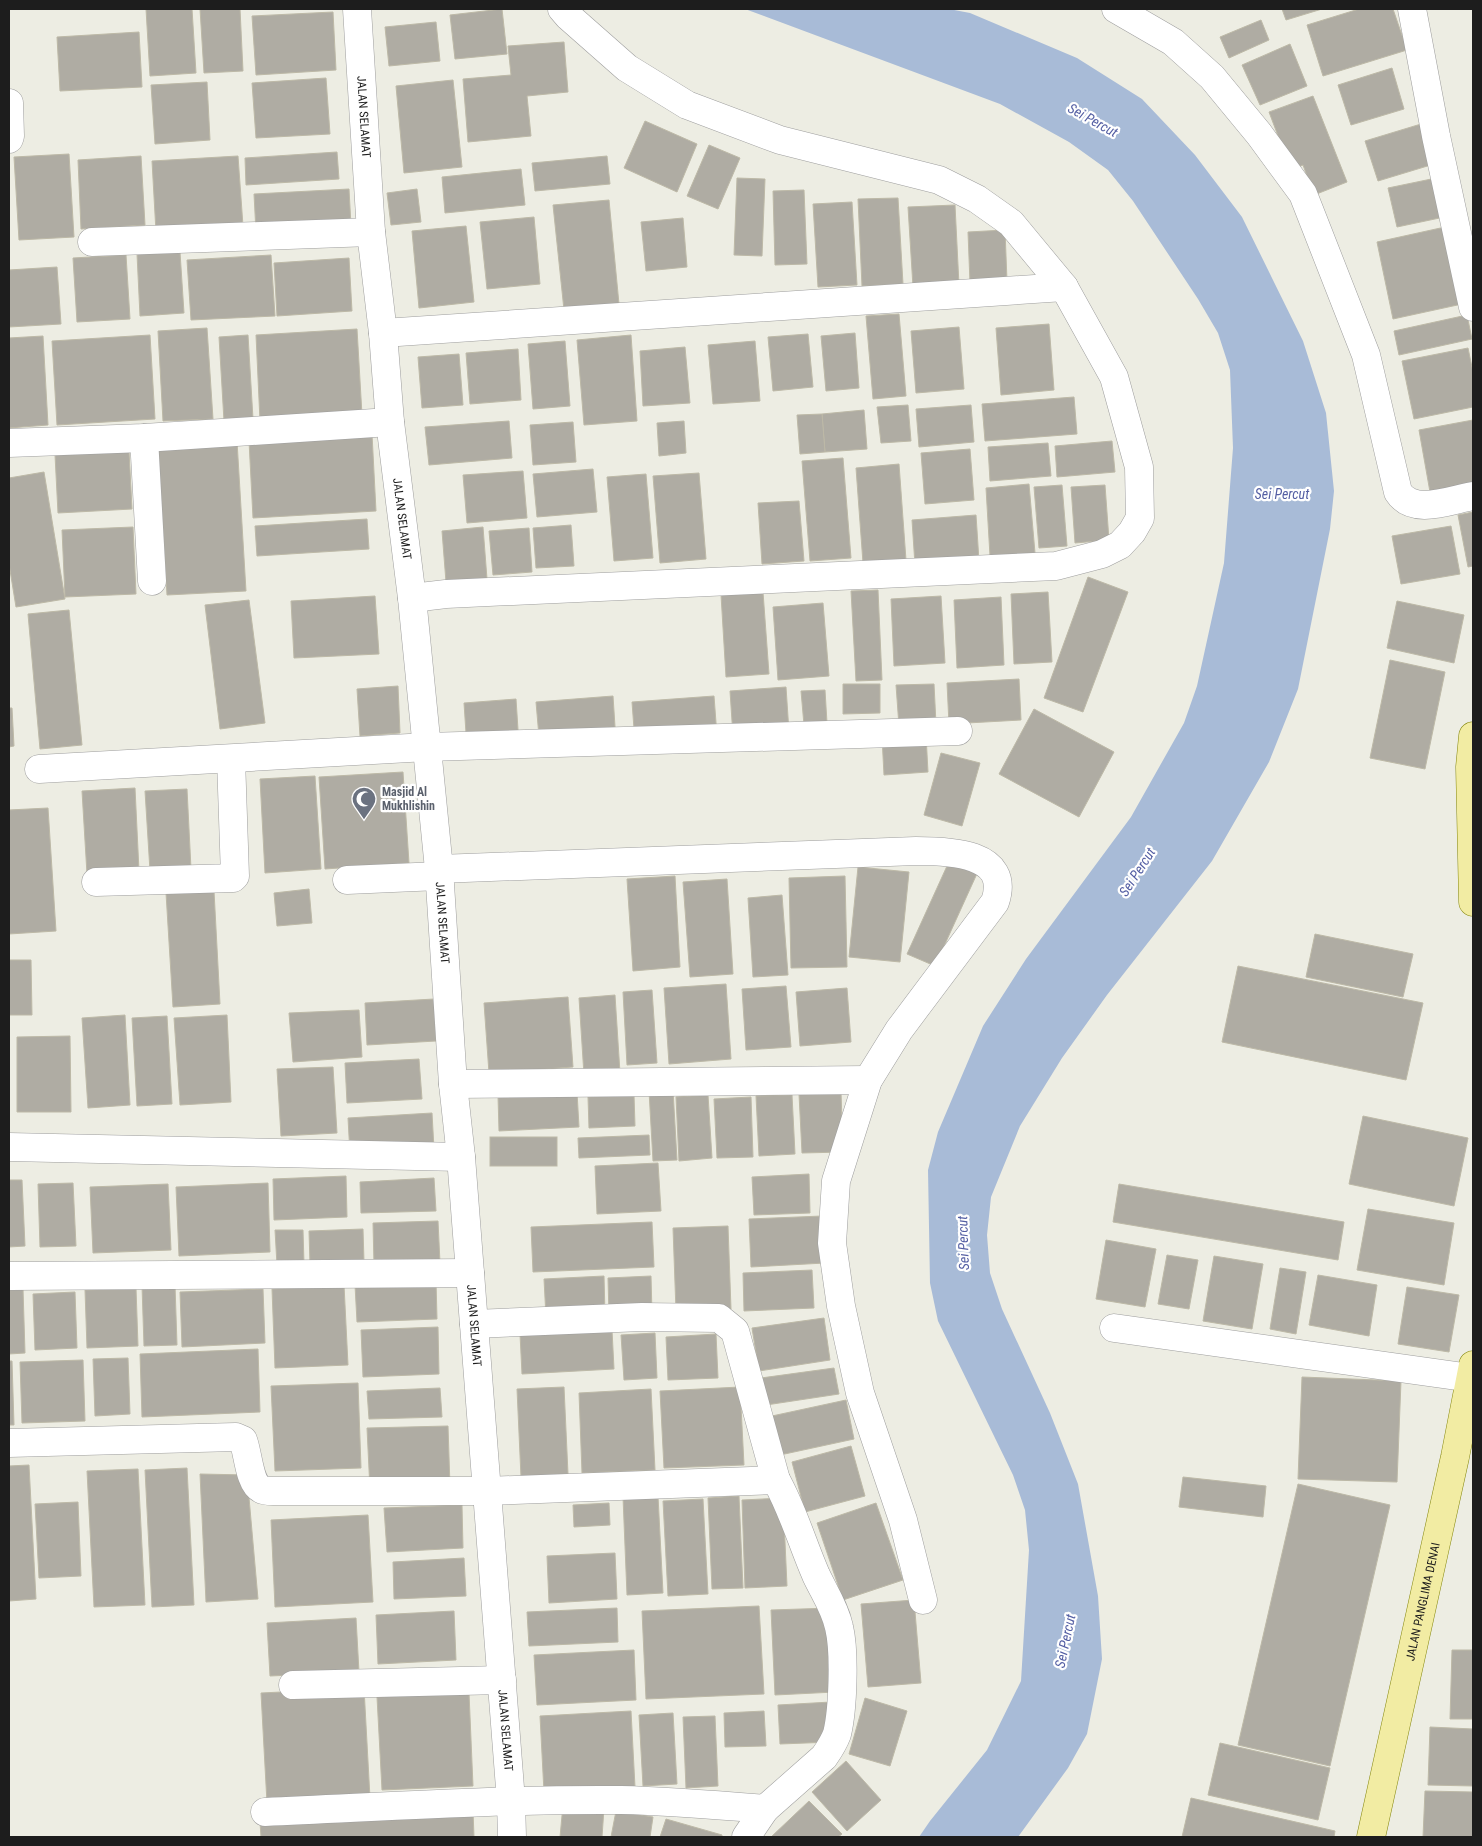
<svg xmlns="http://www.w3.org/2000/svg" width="1482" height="1846" font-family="'Roboto Condensed',sans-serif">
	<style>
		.water { fill: #a8bbd7 }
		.building { fill: #afaca3; stroke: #bdb9a7 }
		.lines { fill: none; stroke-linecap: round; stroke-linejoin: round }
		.minor-casing { stroke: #9e9e9e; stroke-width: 29 }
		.primary-casing { stroke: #85870e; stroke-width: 29 }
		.minor { stroke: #fff; stroke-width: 28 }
		.primary { stroke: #f2eca3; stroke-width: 28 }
		.labels { text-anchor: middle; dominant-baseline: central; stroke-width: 4.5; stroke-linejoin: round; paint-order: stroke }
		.street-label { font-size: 12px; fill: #1d1d1d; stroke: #fff }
		.worship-label { font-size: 12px; font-weight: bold; fill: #5b616d; stroke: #fff; text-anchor: start }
		.water-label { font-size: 14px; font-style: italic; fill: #535ea3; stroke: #fff }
	</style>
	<rect width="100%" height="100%" fill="#edede3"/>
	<path class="water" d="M745,9H949L970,13L1077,58L1142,99L1195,155L1242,217L1303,341L1326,413L1334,491L1330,529L1298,689L1269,762L1212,861L1107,995L1062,1058L1020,1126L991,1197L987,1235L990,1273L1002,1309L1050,1413L1078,1484L1098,1596L1102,1659L1087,1734L1068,1768L1018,1837H919L930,1821L987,1750L1021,1681L1029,1550L1025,1510L1013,1475L938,1321L930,1283L928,1170L938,1132L983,1026L1026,959L1131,817L1184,723L1197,686L1224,563L1233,448L1230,370L1218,333L1198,299L1133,201L1108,170L1069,142L1000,104Z"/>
	<g class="building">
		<path d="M146,9H192L196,73L150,76Z"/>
		<path d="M200,9H240L243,71L204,73Z"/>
		<path d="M502,9L507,54L455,59L450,15Z"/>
		<path d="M1282,9H1322L1286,20Z"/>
		<path d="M1359,9H1393L1407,50L1323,76L1307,25Z"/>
		<path d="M333,12L336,70L256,75L252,16Z"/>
		<path d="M1261,20L1269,40L1229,58L1220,37Z"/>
		<path d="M436,22L440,61L389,66L385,27Z"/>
		<path d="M139,32L142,87L60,91L57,37Z"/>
		<path d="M564,42L568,92L527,96L531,136L468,142L463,79L511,75L508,46Z"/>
		<path d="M1290,44L1307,86L1260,105L1242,65Z"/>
		<path d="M1392,68L1404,109L1351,125L1338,85Z"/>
		<path d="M326,78L330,134L256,138L252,83Z"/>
		<path d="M453,80L462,167L404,173L396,86Z"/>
		<path d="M207,82L210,140L155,144L151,85Z"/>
		<path d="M1313,96L1347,182L1314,195L1303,165L1291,170L1269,112Z"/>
		<path d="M645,121L697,144L677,192L624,168Z"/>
		<path d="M1421,124L1434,164L1378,181L1365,141Z"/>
		<path d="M709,145L740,158L718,209L687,196Z"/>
		<path d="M337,152L339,179L246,185L245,158Z"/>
		<path d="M69,154L74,237L19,240L14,157Z"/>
		<path d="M141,156L145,225L81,229L78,160Z"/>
		<path d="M238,156L243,226L156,232L152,161Z"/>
		<path d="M607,156L610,184L535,191L532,163Z"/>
		<path d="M521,169L525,205L445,213L442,177Z"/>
		<path d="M1441,177L1449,216L1397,227L1388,188Z"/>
		<path d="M737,178L765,179L762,256L734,255Z"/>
		<path d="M349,189L351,226L256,232L254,194Z"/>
		<path d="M417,189L421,222L391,225L387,193Z"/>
		<path d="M804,190L807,264L775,265L773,191Z"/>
		<path d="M898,198L903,284L862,286L858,199Z"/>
		<path d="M609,200L619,304L564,310L553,205Z"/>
		<path d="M852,202L857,285L818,287L813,204Z"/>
		<path d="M955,205L959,285L913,287L908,207Z"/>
		<path d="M534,217L540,284L487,289L480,222Z"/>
		<path d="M683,218L687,267L646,271L641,222Z"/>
		<path d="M466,226L474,302L419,308L412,231Z"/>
		<path d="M1445,227L1462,304L1393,319L1377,242Z"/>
		<path d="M1005,230L1007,281L970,283L968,232Z"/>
		<path d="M180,252L184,313L140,316L137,254Z"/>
		<path d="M126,255L130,319L77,322L73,258Z"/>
		<path d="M271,255L275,316L191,320L187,260Z"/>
		<path d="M349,258L352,311L277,316L274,263Z"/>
		<path d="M57,267L61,324L9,327V270Z"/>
		<path d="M899,314L906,396L873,399L866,316Z"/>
		<path d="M1467,315L1472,339L1399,355L1394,331Z"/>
		<path d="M1049,324L1054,390L1001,395L996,328Z"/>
		<path d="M959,327L964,389L916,393L911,331Z"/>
		<path d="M207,328L213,419L163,421L158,331Z"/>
		<path d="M357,329L362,415L260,421L256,335Z"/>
		<path d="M855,333L859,388L826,391L821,336Z"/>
		<path d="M808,334L813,387L773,391L768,337Z"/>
		<path d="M150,335L155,419L57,425L52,341Z"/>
		<path d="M248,335L253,419L224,421L219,337Z"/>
		<path d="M631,335L637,421L584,425L577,340Z"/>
		<path d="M43,336L48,425L9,428V338Z"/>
		<path d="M565,341L570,406L533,409L528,344Z"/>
		<path d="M755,341L760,401L713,404L708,345Z"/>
		<path d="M685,347L690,403L643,406L640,351Z"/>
		<path d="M1468,348L1473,372V407L1414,419L1402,361Z"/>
		<path d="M518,349L521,400L470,404L466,353Z"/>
		<path d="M459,354L463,405L422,408L418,357Z"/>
		<path d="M1074,397L1077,434L985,441L982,404Z"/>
		<path d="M908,405L911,441L881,443L877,407Z"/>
		<path d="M971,405L974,442L919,447L916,409Z"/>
		<path d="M864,410L867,449L825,452L822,414Z"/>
		<path d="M822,414L825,452L800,454L797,415Z"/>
		<path d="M1473,420V485L1430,492L1419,430Z"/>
		<path d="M509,421L512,458L429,465L425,427Z"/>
		<path d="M684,421L686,453L659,456L657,423Z"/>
		<path d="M573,422L576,462L533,465L530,425Z"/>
		<path d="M372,434L376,511L253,518L249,441Z"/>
		<path d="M237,441L246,591L167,595L158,446Z"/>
		<path d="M1112,441L1115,472L1057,477L1055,446Z"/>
		<path d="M1048,443L1051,476L990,481L988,447Z"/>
		<path d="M970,449L974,500L925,504L921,453Z"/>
		<path d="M129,451L132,509L58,513L55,455Z"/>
		<path d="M843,458L851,558L810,561L802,461Z"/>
		<path d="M899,464L906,560L863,563L856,468Z"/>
		<path d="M593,469L597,512L537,517L533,474Z"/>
		<path d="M523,471L527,518L467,523L463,475Z"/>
		<path d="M44,472L65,599L16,607L9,564V478Z"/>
		<path d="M699,473L706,559L660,563L653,476Z"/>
		<path d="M646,474L653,558L614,561L607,477Z"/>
		<path d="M1029,484L1035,553L990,556L986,488Z"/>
		<path d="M1062,485L1067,546L1039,548L1034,487Z"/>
		<path d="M1105,485L1109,540L1075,543L1071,487Z"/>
		<path d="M799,501L804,561L762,564L758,503Z"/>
		<path d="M1473,512V566L1468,567L1458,515Z"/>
		<path d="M976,515L979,561L915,565L912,520Z"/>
		<path d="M367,519L369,549L257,556L255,526Z"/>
		<path d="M571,525L574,566L536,568L533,528Z"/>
		<path d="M1451,526L1460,574L1401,584L1392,536Z"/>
		<path d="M133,527L136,594L65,597L62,530Z"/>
		<path d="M483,527L487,579L446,582L442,531Z"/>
		<path d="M529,528L532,572L493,575L489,531Z"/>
		<path d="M1088,577L1128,592L1083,712L1044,698Z"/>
		<path d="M878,590L882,680L856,681L851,591Z"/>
		<path d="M763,592L769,674L726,677L721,595Z"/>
		<path d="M1048,592L1052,662L1014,664L1011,594Z"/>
		<path d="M375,596L379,654L294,658L291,601Z"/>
		<path d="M941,596L945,663L894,666L891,599Z"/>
		<path d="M1001,597L1004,665L957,668L954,600Z"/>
		<path d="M249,600L265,723L220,729L205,605Z"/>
		<path d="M1397,601L1464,615L1454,663L1387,648Z"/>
		<path d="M823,603L829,676L778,680L773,607Z"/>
		<path d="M69,610L82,745L40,749L28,614Z"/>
		<path d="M1390,660L1445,672L1425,769L1370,758Z"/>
		<path d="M1019,679L1021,720L949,724L947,683Z"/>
		<path d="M843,684H880V713L843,714Z"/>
		<path d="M934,684L936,724L899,726L896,685Z"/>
		<path d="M398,686L400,733L360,736L357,689Z"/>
		<path d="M786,687L789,732L733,736L730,691Z"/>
		<path d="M825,690L827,723L804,725L801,691Z"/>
		<path d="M613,696L616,742L540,748L536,702Z"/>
		<path d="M714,696L717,736L635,742L632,702Z"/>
		<path d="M516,699L519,745L467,748L464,703Z"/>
		<path d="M9,708H12L14,746L9,747Z"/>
		<path d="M1034,709L1114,752L1079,817L999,774Z"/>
		<path d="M926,735L928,772L884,775L882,737Z"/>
		<path d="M941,753L980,763L962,826L924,815Z"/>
		<path d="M403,772L409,863L325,869L319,777Z"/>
		<path d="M315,776L321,869L265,873L260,779Z"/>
		<path d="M135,788L139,871L87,874L82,791Z"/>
		<path d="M187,789L191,869L150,871L145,791Z"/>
		<path d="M48,808L56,931L9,934V810Z"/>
		<path d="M952,855L980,867L935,966L907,954Z"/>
		<path d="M858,867L909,872L900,962L849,957Z"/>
		<path d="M675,876L680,967L633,971L627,879Z"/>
		<path d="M845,876L847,967L791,968L789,878Z"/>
		<path d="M727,879L733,974L690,977L683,882Z"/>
		<path d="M309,889L312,923L277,926L274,893Z"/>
		<path d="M214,891L220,1004L173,1007L166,893Z"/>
		<path d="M782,895L788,975L753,977L748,898Z"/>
		<path d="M1315,934L1413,954L1403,997L1306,977Z"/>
		<path d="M9,960H31L32,1015H9Z"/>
		<path d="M1238,966L1423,1003L1406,1080L1222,1042Z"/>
		<path d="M726,984L731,1059L669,1064L664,988Z"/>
		<path d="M786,986L791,1047L746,1050L742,989Z"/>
		<path d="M847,988L851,1042L800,1046L796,992Z"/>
		<path d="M652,990L657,1063L627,1065L623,992Z"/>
		<path d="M615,995L620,1073L584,1075L579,998Z"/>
		<path d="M568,997L573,1067L489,1073L484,1003Z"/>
		<path d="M434,999L436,1041L367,1045L365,1003Z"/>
		<path d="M359,1010L362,1057L293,1062L289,1013Z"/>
		<path d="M125,1015L130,1105L88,1108L82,1018Z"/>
		<path d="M227,1015L231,1102L180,1105L174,1018Z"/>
		<path d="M167,1016L172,1104L137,1106L132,1018Z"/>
		<path d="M70,1036L71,1112H17V1037Z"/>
		<path d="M419,1059L422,1099L347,1103L345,1063Z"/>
		<path d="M333,1067L337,1133L281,1136L277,1069Z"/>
		<path d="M673,1090L677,1160L653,1161L649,1091Z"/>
		<path d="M577,1092L579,1127L499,1131L498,1096Z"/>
		<path d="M841,1092L843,1152L802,1153L799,1094Z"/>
		<path d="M634,1095L635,1126L589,1128L588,1097Z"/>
		<path d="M708,1095L712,1158L679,1161L676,1097Z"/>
		<path d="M792,1095L795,1154L759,1156L756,1096Z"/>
		<path d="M751,1097L753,1157L717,1158L714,1099Z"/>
		<path d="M432,1113L434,1149L350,1154L348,1118Z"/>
		<path d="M1363,1116L1468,1138L1454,1206L1349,1184Z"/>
		<path d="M649,1135L650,1155L579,1158L578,1138Z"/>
		<rect x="490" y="1137" width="67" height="29"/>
		<path d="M658,1163L661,1211L597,1214L595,1166Z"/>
		<path d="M809,1174L810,1213L754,1215L752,1177Z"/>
		<path d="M346,1176L347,1217L274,1220L273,1179Z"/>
		<path d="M434,1178L436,1211L361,1213L360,1182Z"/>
		<path d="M9,1180H22L25,1246L9,1247Z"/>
		<path d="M73,1183L76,1246L40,1247L38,1184Z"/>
		<path d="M268,1183L270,1252L179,1256L176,1187Z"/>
		<path d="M168,1184L171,1250L93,1253L90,1187Z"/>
		<path d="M1119,1184L1344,1222L1338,1260L1113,1222Z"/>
		<path d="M1368,1209L1454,1223L1444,1285L1357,1270Z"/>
		<path d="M822,1216L825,1263L751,1267L749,1219Z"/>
		<path d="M438,1221L440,1263L374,1265L373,1223Z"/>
		<path d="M652,1222L654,1267L533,1272L531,1227Z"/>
		<path d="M728,1226L731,1309L676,1311L673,1228Z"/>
		<path d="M363,1229L364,1262L310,1264L309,1231Z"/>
		<path d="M275,1230H303L304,1264L277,1265Z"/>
		<path d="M1106,1240L1156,1249L1145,1307L1096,1299Z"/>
		<path d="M1167,1255L1198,1260L1189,1309L1158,1304Z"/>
		<path d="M1214,1256L1263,1264L1252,1329L1203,1321Z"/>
		<path d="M1280,1268L1306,1272L1296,1334L1270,1329Z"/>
		<path d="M812,1270L814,1308L744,1311L743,1273Z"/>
		<path d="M1318,1275L1377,1285L1369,1336L1309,1325Z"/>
		<path d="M604,1276L605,1315L546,1317L544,1279Z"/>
		<path d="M651,1276L652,1314L609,1316L608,1278Z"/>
		<path d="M436,1281L437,1319L357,1322L355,1285Z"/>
		<path d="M175,1285L177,1345L144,1346L142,1286Z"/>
		<path d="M344,1285L348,1365L275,1368L272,1289Z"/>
		<path d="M1407,1287L1459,1295L1449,1352L1398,1344Z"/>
		<path d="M136,1288L138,1346L87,1348L85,1290Z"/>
		<path d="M23,1289L25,1353L9,1354V1290Z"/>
		<path d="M263,1289L265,1343L182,1347L180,1292Z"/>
		<path d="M75,1292L77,1348L35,1350L33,1294Z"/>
		<path d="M824,1318L830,1360L759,1371L752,1328Z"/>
		<path d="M438,1327L439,1374L363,1377L361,1330Z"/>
		<path d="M612,1330L614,1369L522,1374L520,1334Z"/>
		<path d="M655,1333L657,1378L624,1380L621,1335Z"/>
		<path d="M716,1334L718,1378L668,1380L666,1337Z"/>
		<path d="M258,1349L260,1412L142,1417L140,1354Z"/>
		<path d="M128,1358L130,1414L95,1416L93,1359Z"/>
		<path d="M83,1360L85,1421L22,1423L20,1362Z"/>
		<path d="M9,1361H12L14,1425H9Z"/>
		<path d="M834,1368L839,1394L766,1405L761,1378Z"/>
		<path d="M1302,1377L1401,1381L1397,1482L1298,1479Z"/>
		<path d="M358,1383L361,1468L275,1471L271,1386Z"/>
		<path d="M564,1387L568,1474L521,1477L517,1389Z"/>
		<path d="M740,1387L744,1465L664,1468L660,1391Z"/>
		<path d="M440,1388L442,1417L369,1419L367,1391Z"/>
		<path d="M651,1389L655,1470L582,1473L579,1393Z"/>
		<path d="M846,1400L854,1439L780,1455L772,1416Z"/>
		<path d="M448,1426L450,1487L370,1490L367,1428Z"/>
		<path d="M851,1446L865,1496L805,1512L792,1462Z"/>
		<path d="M29,1465L36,1599L9,1601V1466Z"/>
		<path d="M187,1468L194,1605L152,1607L145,1470Z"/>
		<path d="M138,1469L145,1605L94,1607L87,1471Z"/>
		<path d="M200,1474L247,1475L258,1599L206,1602Z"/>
		<path d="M1183,1477L1266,1486L1263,1517L1179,1507Z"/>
		<path d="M1298,1484L1390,1505L1330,1766L1238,1745Z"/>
		<path d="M658,1496L663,1593L627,1595L623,1497Z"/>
		<path d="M739,1496L743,1588L712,1589L708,1498Z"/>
		<path d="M783,1498L787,1586L745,1588L742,1500Z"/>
		<path d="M703,1499L708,1594L668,1596L663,1501Z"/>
		<path d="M78,1502L81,1576L39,1578L35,1504Z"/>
		<path d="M609,1503L610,1525L574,1527L573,1505Z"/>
		<path d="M876,1503L903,1580L843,1600L817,1523Z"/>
		<path d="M462,1505L463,1548L387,1552L384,1508Z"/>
		<path d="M368,1515L373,1602L275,1607L271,1520Z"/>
		<path d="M615,1553L617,1599L549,1603L547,1556Z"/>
		<path d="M464,1558L466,1596L394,1599L393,1562Z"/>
		<path d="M914,1600L921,1683L868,1687L861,1604Z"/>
		<path d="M759,1606L764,1694L646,1699L642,1611Z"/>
		<path d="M617,1608L618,1642L529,1646L527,1612Z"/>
		<path d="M831,1608L835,1692L775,1695L771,1610Z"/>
		<path d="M454,1611L456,1660L378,1664L376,1615Z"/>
		<path d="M356,1618L359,1672L270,1676L267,1623Z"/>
		<path d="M634,1650L636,1700L537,1705L534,1655Z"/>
		<path d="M1452,1650H1473V1719H1450Z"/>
		<path d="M364,1688L370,1798L267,1803L261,1693Z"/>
		<path d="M469,1693L473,1786L382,1790L377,1697Z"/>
		<path d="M865,1698L907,1711L890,1766L849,1754Z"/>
		<path d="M831,1702L832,1742L780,1744L778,1705Z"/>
		<path d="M631,1711L635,1787L544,1792L540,1716Z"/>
		<path d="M764,1711L766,1746L725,1747L724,1713Z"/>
		<path d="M673,1713L677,1784L643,1786L639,1715Z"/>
		<path d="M715,1716L718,1786L686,1788L683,1717Z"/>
		<path d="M1430,1727L1473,1729V1786L1428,1785Z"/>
		<path d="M1220,1743L1330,1768L1318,1820L1208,1795Z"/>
		<path d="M846,1761L881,1800L847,1831L812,1792Z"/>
		<path d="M1425,1791L1473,1792V1837H1423Z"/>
		<path d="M1191,1798L1335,1831L1334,1837H1182Z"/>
		<path d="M809,1801L842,1834L838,1837H771Z"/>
		<path d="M563,1805L604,1808L602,1837H560Z"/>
		<path d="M473,1811L474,1837H261L260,1822Z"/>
		<path d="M616,1811L653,1817L650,1837H611Z"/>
		<path d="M666,1819L722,1835V1837H660Z"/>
	</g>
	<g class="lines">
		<defs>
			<g id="minor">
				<path id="s1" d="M357,9L371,232L383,333L390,422L412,598L439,869L453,1084L461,1157L511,1801L512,1837"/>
				<path d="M1116,9L1173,42L1212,77L1259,134L1303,194L1366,355L1398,492C1413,516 1450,500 1473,496"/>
				<path d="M1412,9L1436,136L1473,307"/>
				<path d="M9,103L10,136L9,139"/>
				<path d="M92,242L371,232"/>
				<path d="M383,333L1064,287"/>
				<path d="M144,438L152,581"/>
				<path d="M9,443L144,438L390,422"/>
				<path d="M412,598L446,594L1056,566L1102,554L1120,545L1132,532L1140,518L1139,467L1114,377L1064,287L1011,223L977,199L939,180L780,140L687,105L627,68L568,16L562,9"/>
				<path d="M39,769L427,747L958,731"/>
				<path d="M439,869L916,851C948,851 1012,852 995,902L899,1030L868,1080L836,1181L832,1243L841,1306L860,1393L903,1520L923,1600"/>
				<path d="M347,880L439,876"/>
				<path d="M96,882L233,878L235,876L231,759"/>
				<path d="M453,1084L868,1080"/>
				<path d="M9,1147L461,1157"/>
				<path d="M9,1276L470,1273"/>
				<path d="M474,1324L642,1317L719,1318L735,1331L776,1480C793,1510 802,1543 816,1575C824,1592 835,1608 839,1627C845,1652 843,1709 837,1734C834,1742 829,1750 824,1757L765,1809L746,1837"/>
				<path d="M1114,1328L1471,1378"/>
				<path d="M9,1443L236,1437L243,1440C248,1452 249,1483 261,1489C264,1491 269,1491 273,1491H487L776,1480"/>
				<path d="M293,1685L502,1680"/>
				<path d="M265,1812C384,1807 503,1799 621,1800C669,1801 717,1805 765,1809"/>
			</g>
			<g id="primary">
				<path d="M1473,736L1470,767L1473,902"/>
				<path id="s2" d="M1371,1837L1455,1457L1473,1365"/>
			</g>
		</defs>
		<use href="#minor" class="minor-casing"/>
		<use href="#primary" class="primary-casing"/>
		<use href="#minor" class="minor"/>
		<use href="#primary" class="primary"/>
	</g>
	<defs>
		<symbol id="mosque-pin" viewBox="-11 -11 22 30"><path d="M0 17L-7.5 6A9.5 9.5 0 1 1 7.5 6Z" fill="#6b7280" stroke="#fff"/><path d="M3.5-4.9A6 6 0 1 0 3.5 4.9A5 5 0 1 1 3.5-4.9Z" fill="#fff"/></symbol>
	</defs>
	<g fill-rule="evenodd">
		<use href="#mosque-pin" x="350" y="785" width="28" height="38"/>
	</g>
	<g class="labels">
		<g class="street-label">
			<text stroke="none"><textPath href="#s1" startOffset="108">JALAN SELAMAT</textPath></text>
			<text stroke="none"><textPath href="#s1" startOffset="512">JALAN SELAMAT</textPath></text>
			<text stroke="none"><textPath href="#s1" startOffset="918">JALAN SELAMAT</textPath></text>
			<text stroke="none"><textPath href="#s1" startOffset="1322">JALAN SELAMAT</textPath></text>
			<text stroke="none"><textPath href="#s2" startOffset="241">JALAN PANGLIMA DENAI</textPath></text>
			<text stroke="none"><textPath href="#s1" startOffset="1728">JALAN SELAMAT</textPath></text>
		</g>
		<g class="worship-label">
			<text x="382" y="792">Masjid Al<tspan x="382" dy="14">Mukhlishin</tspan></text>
		</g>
		<g class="water-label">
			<text transform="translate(1093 120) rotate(29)">Sei Percut</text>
			<text x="1282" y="494">Sei Percut</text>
			<text transform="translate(1137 872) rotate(-57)">Sei Percut</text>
			<text transform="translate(963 1243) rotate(-92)">Sei Percut</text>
			<text transform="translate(1065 1641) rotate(-78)">Sei Percut</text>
		</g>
	</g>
	<rect width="1482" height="1846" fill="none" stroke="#1d1d1d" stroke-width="20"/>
</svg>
